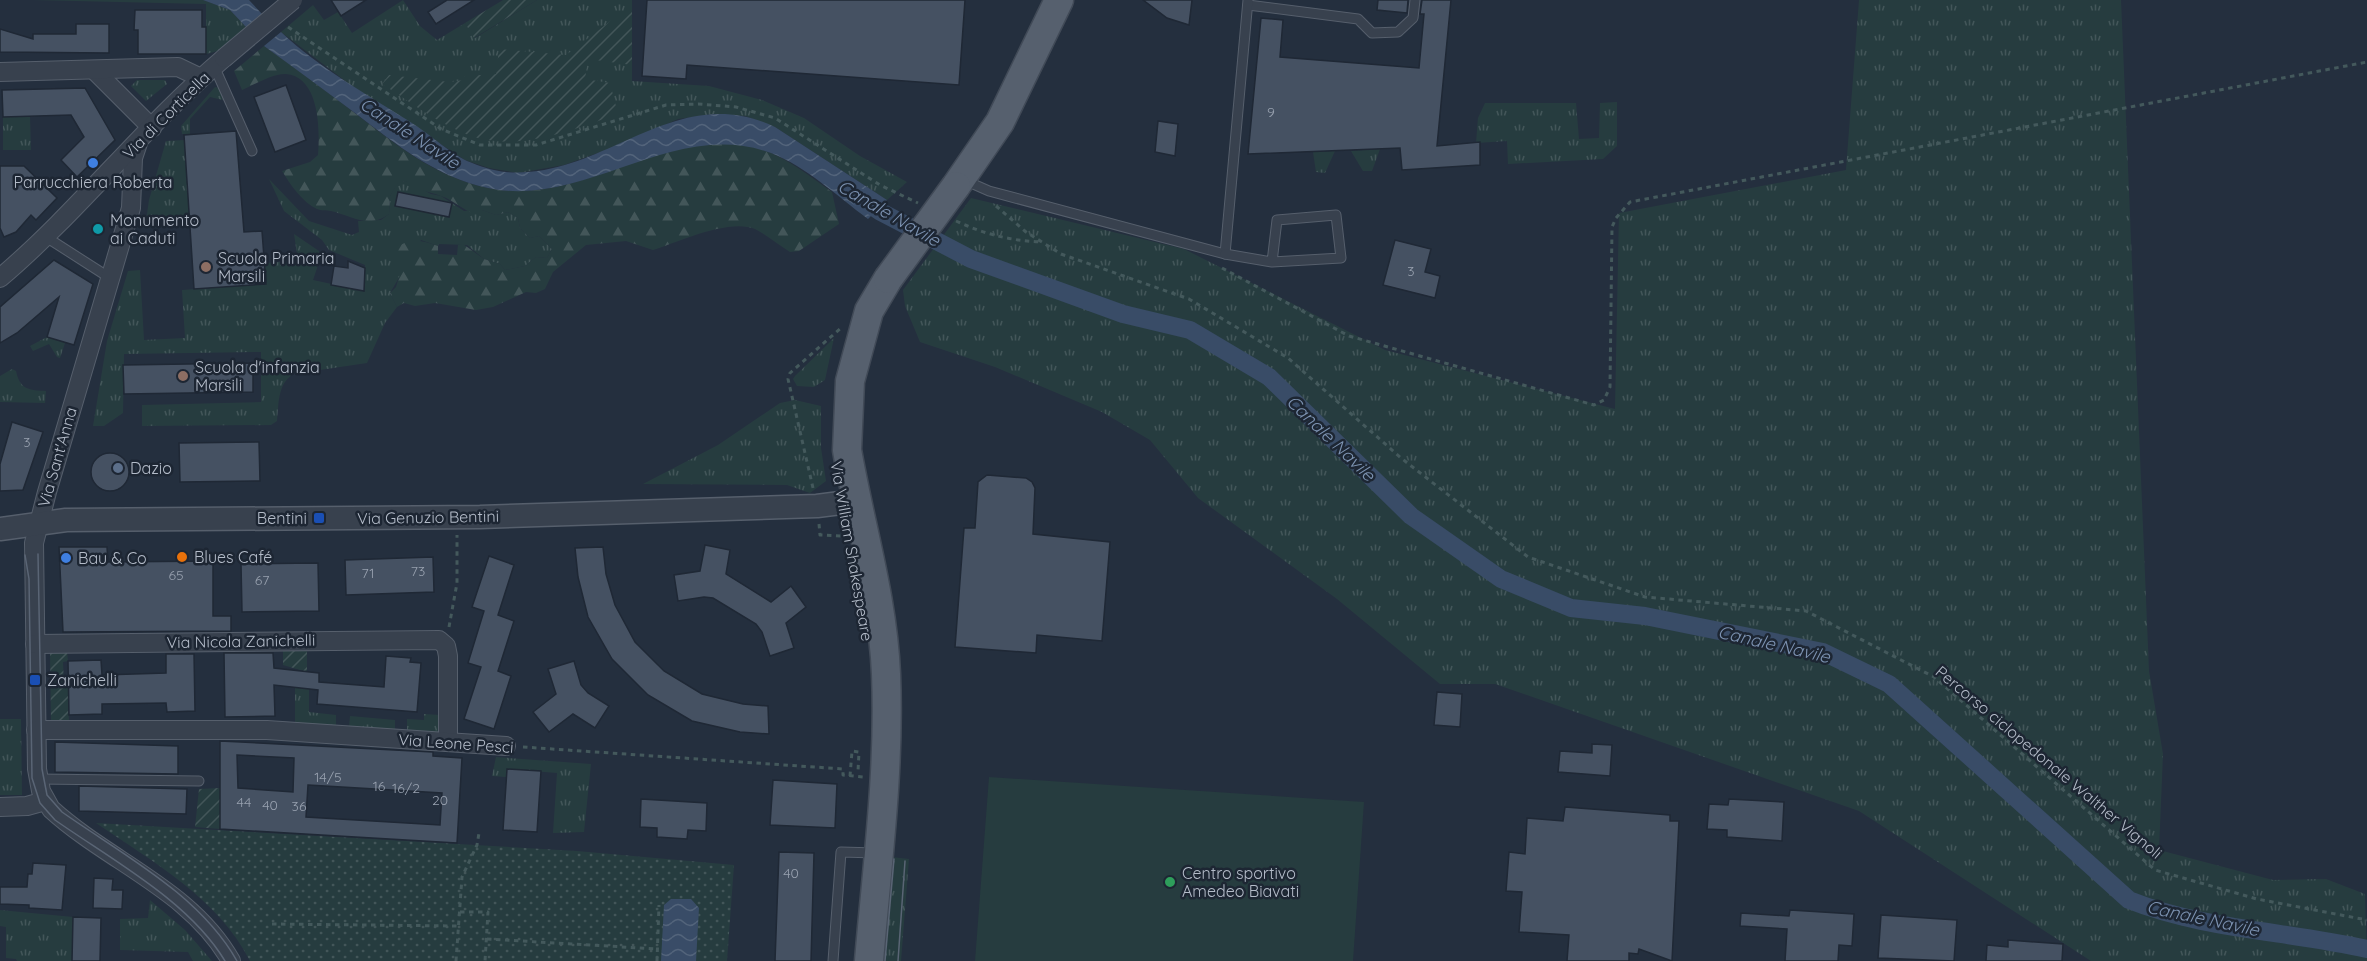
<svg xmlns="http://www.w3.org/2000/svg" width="2367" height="961" font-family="Quicksand,sans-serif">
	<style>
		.grass { fill: url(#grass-tufts) }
		.forest { fill: url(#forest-firs) }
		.park { fill: url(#park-dots) }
		.garden { fill: url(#garden-furrows) }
		.pitch { fill: #263c3f }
		.water { fill: url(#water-waves) }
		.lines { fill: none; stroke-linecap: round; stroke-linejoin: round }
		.canal { stroke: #394c67; stroke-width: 18 }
		.building { fill: #455162; stroke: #1f2835; stroke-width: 1.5; fill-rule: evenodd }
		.service-casing { stroke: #565f6c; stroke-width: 11 }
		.minor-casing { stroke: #565f6c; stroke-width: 20 }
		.tertiary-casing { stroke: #565f6c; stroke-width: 25 }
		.primary-casing { stroke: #414a57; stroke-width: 31 }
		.path { stroke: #44595c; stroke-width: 3; stroke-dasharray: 4.5 4.5; stroke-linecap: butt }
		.service { stroke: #38414e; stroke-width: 9 }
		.minor { stroke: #38414e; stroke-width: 18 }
		.tertiary { stroke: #38414e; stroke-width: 22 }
		.primary { stroke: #56606e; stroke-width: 28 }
		.tram { stroke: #5a6575; stroke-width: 1.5 }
		.minor-bridge-casing { stroke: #565f6c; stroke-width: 20; stroke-linecap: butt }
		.primary-bridge-casing { stroke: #414a57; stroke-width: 31; stroke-linecap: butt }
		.minor-bridge { stroke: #38414e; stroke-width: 18 }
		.primary-bridge { stroke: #56606e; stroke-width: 28 }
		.shop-dot { fill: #3f7fe0; stroke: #1d2633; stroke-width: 2 }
		.culture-dot { fill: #0f9aa8; stroke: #1d2633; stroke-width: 2 }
		.education-dot { fill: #8d6e63; stroke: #1d2633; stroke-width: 2 }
		.service-dot { fill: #5c6f8a; stroke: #1d2633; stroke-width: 2 }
		.transit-dot { fill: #1a4fb4; stroke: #1d2633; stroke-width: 2 }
		.food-dot { fill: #e8710a; stroke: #1d2633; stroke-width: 2 }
		.leisure-dot { fill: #2e9e5b; stroke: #1d2633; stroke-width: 2 }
		.labels { text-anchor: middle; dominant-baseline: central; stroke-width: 5; stroke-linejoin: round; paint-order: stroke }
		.number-label { font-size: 14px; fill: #98a1af }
		.street-label { font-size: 16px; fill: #b4bcc9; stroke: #1d2633 }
		.poi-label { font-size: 16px; fill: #b4bcc9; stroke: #1d2633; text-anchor: start }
		.water-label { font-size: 18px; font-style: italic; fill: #7c92b1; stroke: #1d2633 }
	</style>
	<defs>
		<pattern id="grass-tufts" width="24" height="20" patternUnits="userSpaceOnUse" patternTransform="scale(1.5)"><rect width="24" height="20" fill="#263c3f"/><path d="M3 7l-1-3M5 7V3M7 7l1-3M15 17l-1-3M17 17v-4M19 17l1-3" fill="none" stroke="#435659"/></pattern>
		<pattern id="forest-firs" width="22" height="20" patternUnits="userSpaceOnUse" patternTransform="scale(1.5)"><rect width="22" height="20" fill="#263c3f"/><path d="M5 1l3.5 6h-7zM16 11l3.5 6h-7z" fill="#435659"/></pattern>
		<pattern id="park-dots" width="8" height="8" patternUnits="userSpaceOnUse" patternTransform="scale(1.5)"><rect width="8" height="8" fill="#263c3f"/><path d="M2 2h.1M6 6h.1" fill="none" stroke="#435659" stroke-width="1.8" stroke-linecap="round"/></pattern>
		<pattern id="garden-furrows" width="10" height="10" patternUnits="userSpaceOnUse" patternTransform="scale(1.5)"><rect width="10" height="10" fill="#263c3f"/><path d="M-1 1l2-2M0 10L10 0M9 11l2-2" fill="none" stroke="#435659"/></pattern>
		<pattern id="water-waves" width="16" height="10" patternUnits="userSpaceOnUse" patternTransform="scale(1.5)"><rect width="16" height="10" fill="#394c67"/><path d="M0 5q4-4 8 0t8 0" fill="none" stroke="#53647b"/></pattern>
	</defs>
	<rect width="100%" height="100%" fill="#242f3e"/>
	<g class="grass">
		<path d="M33,0H203L230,10L247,28L218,51L206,54V4Z"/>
		<path d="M403,0L420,26L437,40L465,23L475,38L537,0H632V81L709,86L762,100L804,118L860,156L907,182L887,200L775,127L745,116L713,114L678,119L620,145L564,165L518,173L489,168L465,160L348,83L281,32L313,5L324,20L338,12L352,33Z"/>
		<path d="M1859,0H2121L2149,671L2163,754L2159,850L2273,880L2326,879L2365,894L2367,961H2091L1859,811L1495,684H1440L1337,599L1198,498L1150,440L1102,412L995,367L920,342L905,306L903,290L971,198L1184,249L1385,350L1615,409L1619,213L1846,170Z"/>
		<path d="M137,80H165L167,84L146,101L131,86Z"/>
		<path d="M215,87L219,88L223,100L210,97L190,119V134H182L181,126Z"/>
		<path d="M1617,102V146L1603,159L1508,164L1507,141L1476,143L1478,118L1485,103H1576L1579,139L1599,138L1600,103Z"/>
		<path d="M30,116L31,150H3V117Z"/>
		<path d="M185,140L190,225L145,228L149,200L166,141Z"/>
		<path d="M1380,149L1372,171H1363L1351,151Z"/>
		<path d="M1335,151L1325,173L1316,172L1313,152Z"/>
		<path d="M269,179L309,221L352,235L359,232L358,221L381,220L389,214L390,196L398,182L406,181L431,194L441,196L464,211L482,210L496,215L508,212L518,218L520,228L530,238L539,236L552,249L547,258L536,257L525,266L505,270L500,264L484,259L467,245L439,244L438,246L421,240L390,293L397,307L385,323L367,363L293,374C277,385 279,404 277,421L271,425L142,426V405L261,402V352L124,354L123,413L104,426H93L107,341L128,271L140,270L144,340L185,338L182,290L265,284L264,263L298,261L294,234L319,251L320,259L313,280L364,291L365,265L329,250L322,240L284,211Z"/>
		<path d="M47,337L65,343L60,358L57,357L49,344L33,351L30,346Z"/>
		<path d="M834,338L825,380L814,387L797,386L793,379L795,376Z"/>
		<path d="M12,369L16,371C20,390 29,390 46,391L45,403L0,402V376Z"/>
		<path d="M795,400L821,406V448L826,481L810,493L787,485L643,484L718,445L780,403Z"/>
		<path d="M295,687L309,689V712L336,715V727L295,724Z"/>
		<path d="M424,714L440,715L439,733L407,731V719L424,720Z"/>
		<path d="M350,716L395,720V730L349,727Z"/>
		<path d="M0,719H21L22,795H0Z"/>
		<path d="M496,757L591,764L584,832L553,833L557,773L507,769L506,777L492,776Z"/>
		<path d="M891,857L909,859L901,961H882Z"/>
		<path d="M150,900L185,930L212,961H193L188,952L120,950V919L148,918Z"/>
		<path d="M0,910L73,917L72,961H17L16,959L6,958V927L0,926Z"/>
	</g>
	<path class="forest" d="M264,46C294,67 323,89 352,111C394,143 434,177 488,188C578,207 656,131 745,145C779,151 805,173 832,192L839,224L799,251L790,252C779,245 767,235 755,229C729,218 678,242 653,250L626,241L586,245L553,272L545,289L536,293L526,292L493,307L476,310L435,303L415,306L404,303L397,307L390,293L396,287L401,271L394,262V249C409,238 421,240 438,246V254L457,255L458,245L463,244L484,259L500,264L505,270L525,266L536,257L547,258L552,249L539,236L530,238L520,228L518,218L508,212L496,215L482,210L475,214C462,210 454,200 441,196C428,191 417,191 406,181L398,183L390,196L389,214C369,229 352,216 331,211C327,210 321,211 317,209C302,202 290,184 282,171L310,162L318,155C320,131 320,77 286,74C273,73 254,85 242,90L234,71Z"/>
	<path class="park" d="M96,823L577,851L734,865L727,961H250C218,898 153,862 96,823Z"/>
	<g class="garden">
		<path d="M503,0H537L474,38L465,23Z"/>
		<path d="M632,10V65L588,59L585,79L610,83L618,114C572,130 515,154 466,134C436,122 409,101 382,84L389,75L449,82L464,80L465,76L496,74L499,49L566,55L621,13Z"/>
		<path d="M283,648H307V672L283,665Z"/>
		<path d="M50,651H67L68,661L63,662L64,684H76L77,697L68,698L69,721H51Z"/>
		<path d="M220,788V829L195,827L199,789Z"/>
	</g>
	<path class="pitch" d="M989,777L1364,802L1353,961H975Z"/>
	<g class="water">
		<path d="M203,0H249L262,14L247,28L230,10Z"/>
		<path d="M281,32C320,69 370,96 415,125C430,135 452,154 467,161C479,166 494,171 506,172C605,180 674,79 775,127L887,200L868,219C837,196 807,167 771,153C673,117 586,209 488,188C436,177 397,145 355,113C325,91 295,68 264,46Z"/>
		<path d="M671,899H691L699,908L696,961H661L664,905Z"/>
	</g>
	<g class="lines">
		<path class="canal" d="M859,197L879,211L971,259L1123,314L1190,330L1269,377L1411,516L1501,579L1571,608L1645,616L1823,652L1889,684L2129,900C2204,930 2289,931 2367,949"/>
	</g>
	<g class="building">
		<path d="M331,0H366L341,16Z"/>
		<path d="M447,0H474L436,24L428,12Z"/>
		<path d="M647,0H965L959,85L687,65L686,79L642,76Z"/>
		<path d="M1143,0H1192L1189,25L1167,18Z"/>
		<path d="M1378,0H1408L1407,13L1377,10Z"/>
		<path d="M1422,0H1451L1437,146L1480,142V165L1402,170L1400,148L1248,154L1261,18L1283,20L1280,57L1419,68L1424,14H1420Z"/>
		<path d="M135,10H202V27H206V54H138V30H134Z"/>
		<path d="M76,24H109V53L0,52V29L33,39V34H76Z"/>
		<path d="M286,85L306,140L275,152L254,97Z"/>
		<path d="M85,88L115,140L77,177L61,160L84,137L71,115L3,117L2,90Z"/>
		<path d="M1158,121L1178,124L1175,156L1155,152Z"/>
		<path d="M236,131L244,232L262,231L266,284L194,289L184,135Z"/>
		<path d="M0,166H24L57,198L36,220L31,215L16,232L4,237L0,228Z"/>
		<path d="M398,192L452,203L449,217L395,206Z"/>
		<path d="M1395,240L1431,249L1425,272L1440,276L1435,298L1383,285Z"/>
		<path d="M54,260L93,284L74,345L47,337L59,297L17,333L0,343V307Z"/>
		<path d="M348,261L365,268L364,291L331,285L334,266L348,268Z"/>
		<path d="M253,363V392L124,394L123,365Z"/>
		<path d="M12,422L43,432L23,490L0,491V464Z"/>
		<path d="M259,442L260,481L180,482L179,443Z"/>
		<circle cx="110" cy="472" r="19"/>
		<path d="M987,475L1026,478L1032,482L1035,488L1033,534L1110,542L1102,641L1037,635L1036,653L955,647L964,528H975L978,482Z"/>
		<path d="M705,545L730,550L726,574L771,602L791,586L806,607L786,623L794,648L770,656L762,632L756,624L713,598L704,597L678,601L674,575L700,571Z"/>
		<path d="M59,547H107L108,562L213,561V616H231V631L63,632Z"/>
		<path d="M603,547L606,574L615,605L635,642L664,671L702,694L743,704L768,706L769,734L740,732L692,721L648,695L612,659L588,617L578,577L575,548Z"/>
		<path d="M489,556L514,565L498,615L514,621L498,671L511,676L494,729L464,719L481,667L468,663L484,611L472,607Z"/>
		<path d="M433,557L434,592L346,595L345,560Z"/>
		<path d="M318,563L319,611L242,612L241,564Z"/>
		<path d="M224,653H273L274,668L319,673V682L384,687L386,656L411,658L410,662L421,663L417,712L317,704L318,690L274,685L275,716L225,717Z"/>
		<path d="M166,654H194L195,711L167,712L166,703L102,704V714L69,715L68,661L101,660L102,675L166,673Z"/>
		<path d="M574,661L581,685L588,693L609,706L595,728L573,714L549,732L533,712L556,694L548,669Z"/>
		<path d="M1437,692L1462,694L1460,727L1434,725Z"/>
		<path d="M220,741L433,752V756L462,758L457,843L220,829ZM237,755L294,758L293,792L238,788ZM308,785L442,793L440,825L306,817Z"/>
		<path d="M55,742L178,746V774L55,772Z"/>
		<path d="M1592,744L1612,745L1610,776L1558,772L1560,751L1592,753Z"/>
		<path d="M507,769L541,771L537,832L503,830Z"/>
		<path d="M773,780L837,784L835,828L770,825Z"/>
		<path d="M79,786L187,789L186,814L79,811Z"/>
		<path d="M641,799L707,803L706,831L688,830L687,839L657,837V828L640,827Z"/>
		<path d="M1729,799L1784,802L1782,841L1727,837V830L1707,829L1709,804L1728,805Z"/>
		<path d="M1565,807L1670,815V821H1679L1672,961L1639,949L1638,954L1629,953V961H1567L1569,935L1519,932L1522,892L1506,891L1509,852L1525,854L1527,818L1563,821Z"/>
		<path d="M779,852L814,853L811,961H775Z"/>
		<path d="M33,863L66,865L62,910L29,908V905L0,904V887H27L28,874H32Z"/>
		<path d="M94,878L113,879L112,890H123L122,909L93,908Z"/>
		<path d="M1790,910L1854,914L1852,946L1839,945L1838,961H1785L1787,929L1740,926L1741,913L1789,916Z"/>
		<path d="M1881,915L1957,920L1954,961L1878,958Z"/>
		<path d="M73,917L101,918L100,961H72Z"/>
		<path d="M2008,940L2063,944L2062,961H1986L1987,945L2008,947Z"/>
	</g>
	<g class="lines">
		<defs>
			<g id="service">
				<path d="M1248,5L1358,19L1372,33L1398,32L1413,18L1415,0"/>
				<path d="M214,66L252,151"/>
				<path d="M964,180L989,191L1225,254L1248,0"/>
				<path d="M46,237L110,278"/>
				<path d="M1225,254L1272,262L1341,258L1336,215L1277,220L1272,262"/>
				<path d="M38,779L199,781"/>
				<path d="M833,961L841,852L876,853"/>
			</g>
			<g id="minor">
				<path d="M95,71L152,128"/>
				<path d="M0,72L178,67L201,78"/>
				<path d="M138,143L133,158L131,208L47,492L34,543L37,769L41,791L51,809C109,862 191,890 231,961"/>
				<path d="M0,278C80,210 144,126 224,58"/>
				<path d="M35,644L439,640L446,646L448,656V742"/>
				<path d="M36,730H267L506,746"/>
				<path d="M0,807L27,806L45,801"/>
			</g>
			<path id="tertiary" d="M0,529L66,520L480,517L817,506L856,501"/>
			<g id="primary">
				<path d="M956,186L1000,122L1059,0"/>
				<path d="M869,961C877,866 890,770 886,674C883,598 860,525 847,450L850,381L869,311L888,279"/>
			</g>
		</defs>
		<use href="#service" class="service-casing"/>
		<use href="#minor" class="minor-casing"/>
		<use href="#tertiary" class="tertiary-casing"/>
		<use href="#primary" class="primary-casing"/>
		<g class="path">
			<path d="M288,27L441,129L480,145H536L666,105L698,104L736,107L775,118L880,185L918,203"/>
			<path d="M996,206L1026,232L1061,254L1189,299L1288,358L1401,458L1528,557L1645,597L1806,611L1934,677L2155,870L2257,899L2367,920"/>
			<path d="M956,221C984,234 1011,241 1042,242"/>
			<path d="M1222,268L1349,336L1594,405L1604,400L1610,387L1612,227L1616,218L1630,202L2367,62"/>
			<path d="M813,488L788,379L790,373L842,327"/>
			<path d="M819,524L820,535L842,536"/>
			<path d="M449,627L457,583V535"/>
			<path d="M523,747L843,769V775L863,777"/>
			<path d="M850,776L852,751L859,752L858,771"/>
			<path d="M460,912H488L485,961"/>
			<path d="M272,924L459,926"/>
			<path d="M487,939L658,949"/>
			<path d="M456,961L462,877L477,845L479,833"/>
			<path d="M657,961L659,905"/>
		</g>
		<use href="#service" class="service"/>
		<use href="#minor" class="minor"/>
		<use href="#tertiary" class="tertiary"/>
		<use href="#primary" class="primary"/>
		<g class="tram">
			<path d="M38,554L42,769L47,795L62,812C123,855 199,894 237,961"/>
			<path d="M25,555L29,579L32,778L40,803L55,820C112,860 189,901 225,961"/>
			<path d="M885,961L894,859"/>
			<path d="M898,961L905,861"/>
		</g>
		<defs>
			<path id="minor-bridge" d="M224,58L293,0"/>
			<path id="primary-bridge" d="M888,279L956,186"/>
		</defs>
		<use href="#minor-bridge" class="minor-bridge-casing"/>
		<use href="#primary-bridge" class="primary-bridge-casing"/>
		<use href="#minor-bridge" class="minor-bridge"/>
		<use href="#primary-bridge" class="primary-bridge"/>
	</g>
	<g class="shop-dot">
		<circle cx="93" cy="163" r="6"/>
		<circle cx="66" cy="558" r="6"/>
	</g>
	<circle class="culture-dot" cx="98" cy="229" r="6"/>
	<g class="education-dot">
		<circle cx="206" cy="267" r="6"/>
		<circle cx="183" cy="376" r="6"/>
	</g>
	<circle class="service-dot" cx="118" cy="468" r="6"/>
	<g class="transit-dot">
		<rect x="313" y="512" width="12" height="12" rx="3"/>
		<rect x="29" y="674" width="12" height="12" rx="3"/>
	</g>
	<circle class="food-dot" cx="182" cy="557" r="6"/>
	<circle class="leisure-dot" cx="1170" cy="882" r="6"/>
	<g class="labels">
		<g class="number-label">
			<text x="1271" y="112">9</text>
			<text x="1411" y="271">3</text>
			<text x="27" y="442">3</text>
			<text x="418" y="571">73</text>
			<text x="368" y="573">71</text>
			<text x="176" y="575">65</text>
			<text x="262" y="580">67</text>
			<text x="328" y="777">14/5</text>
			<text x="379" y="786">16</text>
			<text x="406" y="788">16/2</text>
			<text x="440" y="800">20</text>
			<text x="244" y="802">44</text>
			<text x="270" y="805">40</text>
			<text x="299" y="806">36</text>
			<text x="791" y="873">40</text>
		</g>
		<g class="street-label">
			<text transform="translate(166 115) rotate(-45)">Via di Corticella</text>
			<text transform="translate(57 457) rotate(-74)">Via Sant'Anna</text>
			<text transform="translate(428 517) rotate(-1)">Via Genuzio Bentini</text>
			<text transform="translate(852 551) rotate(80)">Via William Shakespeare</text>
			<text transform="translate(241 641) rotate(-1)">Via Nicola Zanichelli</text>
			<text transform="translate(456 743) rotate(4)">Via Leone Pesci</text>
			<text transform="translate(2049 762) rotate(40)">Percorso ciclopedonale Walther Vignoli</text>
		</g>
		<g class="poi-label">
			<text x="93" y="182" text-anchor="middle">Parrucchiera Roberta</text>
			<text x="110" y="220">Monumento<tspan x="110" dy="18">ai Caduti</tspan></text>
			<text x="218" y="258">Scuola Primaria<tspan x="218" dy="18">Marsili</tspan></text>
			<text x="195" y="367">Scuola d'infanzia<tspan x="195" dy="18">Marsili</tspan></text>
			<text x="130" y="468">Dazio</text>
			<text x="307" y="518" text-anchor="end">Bentini</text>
			<text x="194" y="557">Blues Café</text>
			<text x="78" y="558">Bau &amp; Co</text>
			<text x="47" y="680">Zanichelli</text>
			<text x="1182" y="873">Centro sportivo<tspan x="1182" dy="18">Amedeo Biavati</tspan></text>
		</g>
		<g class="water-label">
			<text transform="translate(410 133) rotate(33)">Canale Navile</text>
			<text transform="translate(889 213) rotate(30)">Canale Navile</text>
			<text transform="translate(1331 438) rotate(44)">Canale Navile</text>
			<text transform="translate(1774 644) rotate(13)">Canale Navile</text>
			<text transform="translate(2203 918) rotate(12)">Canale Navile</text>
		</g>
	</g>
</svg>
